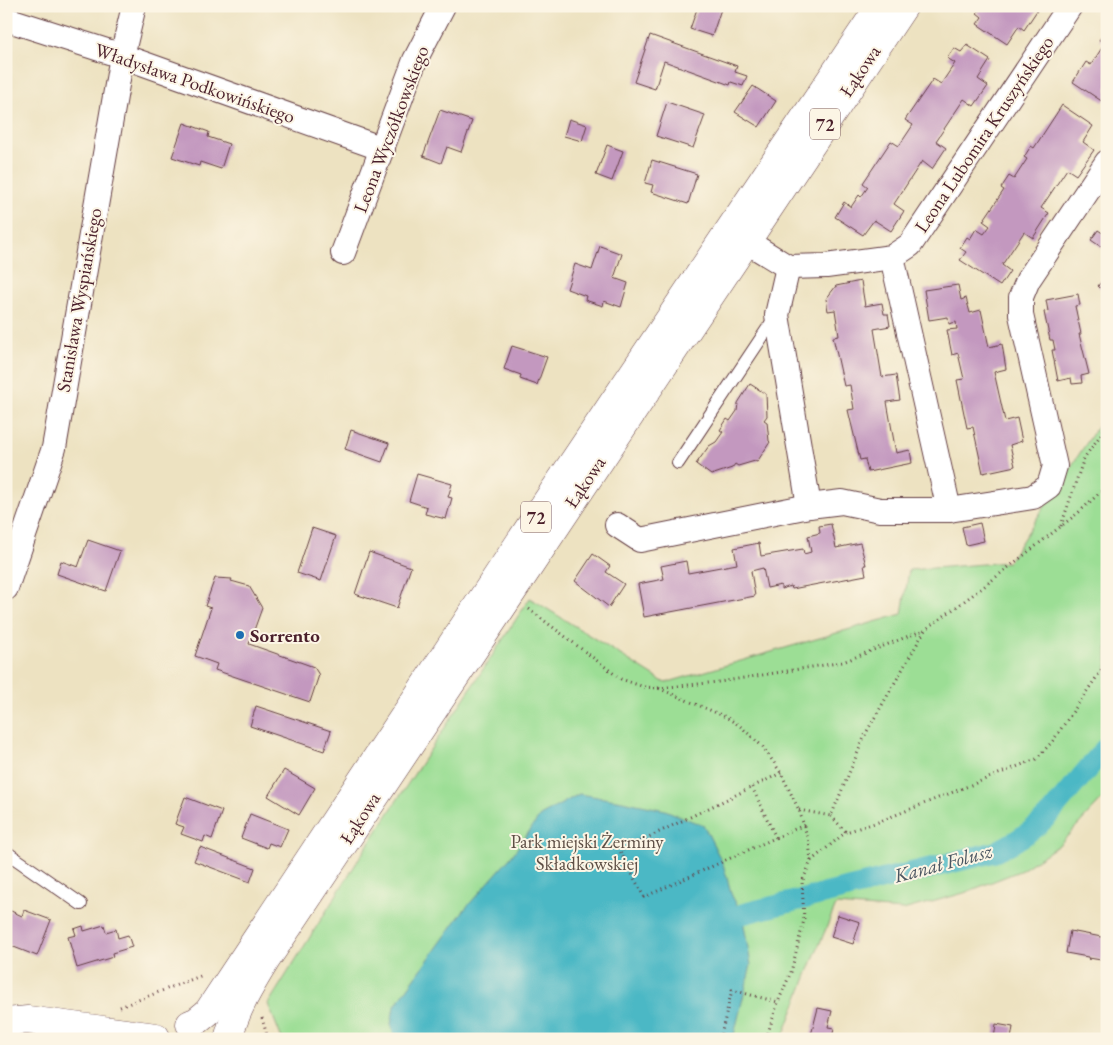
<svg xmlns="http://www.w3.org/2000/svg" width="1113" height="1045" font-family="'EB Garamond',serif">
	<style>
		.green { fill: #9cde95; stroke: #737e60 }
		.water { fill: #4bb8c5; stroke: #4a6c78 }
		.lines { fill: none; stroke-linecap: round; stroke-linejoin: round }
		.canal { stroke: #4bb8c5; stroke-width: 21 }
		.building { fill: #c398bf }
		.lane-casing { stroke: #623c42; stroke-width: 14 }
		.street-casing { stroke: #623c42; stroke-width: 26 }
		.primary-casing { stroke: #623c42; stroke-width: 29 }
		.path { stroke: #623c42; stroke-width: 3; stroke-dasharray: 1 4; stroke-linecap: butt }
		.lane { stroke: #fff; stroke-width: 12 }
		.street { stroke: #fff; stroke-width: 24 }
		.primary { stroke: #fff; stroke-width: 28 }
		.poi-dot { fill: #1f6fb2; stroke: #fcf5e5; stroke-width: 2 }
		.labels { text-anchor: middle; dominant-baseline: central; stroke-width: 4; stroke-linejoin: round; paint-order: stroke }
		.shield { fill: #fcf5e5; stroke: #7f5f63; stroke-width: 1 }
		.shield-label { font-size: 18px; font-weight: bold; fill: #4a1f2b }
		.street-label { font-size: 19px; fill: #4a1f2b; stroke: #fcf5e5 }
		.poi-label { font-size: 19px; font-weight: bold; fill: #4a1f2b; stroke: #fcf5e5; text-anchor: start }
		.park-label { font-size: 19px; fill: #5e4f46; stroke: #fcf5e5 }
		.water-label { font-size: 20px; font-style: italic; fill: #4a5561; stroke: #fcf5e5 }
	</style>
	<rect width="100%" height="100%" fill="#fcf5e5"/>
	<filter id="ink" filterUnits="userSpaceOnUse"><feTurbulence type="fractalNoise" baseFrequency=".02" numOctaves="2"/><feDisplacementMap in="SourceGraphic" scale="10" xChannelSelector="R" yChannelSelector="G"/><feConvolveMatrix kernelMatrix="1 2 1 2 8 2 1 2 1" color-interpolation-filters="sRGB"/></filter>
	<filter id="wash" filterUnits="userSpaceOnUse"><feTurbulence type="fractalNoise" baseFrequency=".0096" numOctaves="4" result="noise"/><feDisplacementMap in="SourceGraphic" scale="20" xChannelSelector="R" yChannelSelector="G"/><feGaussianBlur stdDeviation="1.12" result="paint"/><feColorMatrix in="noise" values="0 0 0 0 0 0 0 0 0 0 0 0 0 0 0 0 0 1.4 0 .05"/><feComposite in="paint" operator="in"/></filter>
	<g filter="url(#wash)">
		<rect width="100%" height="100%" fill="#ede2c1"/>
		<path class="green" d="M1107,412V794L1059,845L1022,870L964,893L903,910L836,905L814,957L782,1039H282L268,1004L367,846L530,598L665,683L902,614L909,570L1008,562Z"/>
		<path class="water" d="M579,794L622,801L665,810L704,826L723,864L732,896L742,914L751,965L733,1039H395L391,1024L394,1007L464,910L511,857L540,816Z"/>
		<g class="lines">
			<path class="canal" d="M742,914L995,852C1014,843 1034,830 1049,815L1107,746"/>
		</g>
		<g id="blocks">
			<g class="building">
				<path d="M698,6H722L712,36L690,29Z"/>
				<path d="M981,6H1034L1038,9L1024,30L1019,26L1007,44L977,24L982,17L977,13Z"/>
				<path d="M1107,29V97L1103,102L1073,82L1086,62L1091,65L1105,43L1099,40Z"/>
				<path d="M650,35L737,66L735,72L747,76L743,86L731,82L730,85L664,61L655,89L634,82Z"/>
				<path d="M967,45L990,60L978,79L988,86L974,106L964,99L936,141L946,148L932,169L922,161L894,204L904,211L891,231L874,220L863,235L835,217L844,202L851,207L859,195L861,197L868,187L863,183L891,141L899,146L913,125L905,120L933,79L941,84L955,63L947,58L954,48L961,52Z"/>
				<path d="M753,86L776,101L759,127L735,112Z"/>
				<path d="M667,102L705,115L693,148L656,136Z"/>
				<path d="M1062,105L1093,126L1083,142L1094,150L1076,175L1067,169L1041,208L1049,213L1033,238L1024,232L1002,265L1010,271L1000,286L960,260L966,252L960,248L967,237L970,239L976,229L984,234L990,226L983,221L1004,190L1001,188L1009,176L1014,179L1027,159L1024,157L1031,146L1034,148Z"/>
				<path d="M440,110L472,121L461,152L447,147L441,163L423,156Z"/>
				<path d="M569,119L587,125L582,141L564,136Z"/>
				<path d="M184,123L209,132L208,137L229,144L221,169L200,162L199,166L172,157Z"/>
				<path d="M607,145L623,151L612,181L596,175Z"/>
				<path d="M652,160L697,174L688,204L651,192L653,185L645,183Z"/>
				<path d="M1098,230L1107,236V251L1091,240Z"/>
				<path d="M600,246L622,254L614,278L628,283L621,307L604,301L603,306L585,300L586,296L567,289L575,264L592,270Z"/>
				<path d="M1104,278L1107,280V294L1098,286Z"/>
				<path d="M861,281L865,306L882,303L884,314H888L890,326L874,329L882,377L896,375L898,388L900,400L887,402L896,453L910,450L912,463L868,472L865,459L860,460L848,410L854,409L850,385L844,386L833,337L839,336L835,310L828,311L826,299L836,286Z"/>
				<path d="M958,285L961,300L966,298L970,313L981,310L989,347L1002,344L1006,369L994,372L1005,421L1017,418L1022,441L1010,445L1015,466L983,473L973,427L967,428L957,380L964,379L958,353L952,355L947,330L957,329L956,322L949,324L948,317L929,320L924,290Z"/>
				<path d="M1078,294L1080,305L1075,306L1081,334H1079L1089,374L1081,376L1082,383L1072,384L1071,378L1058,381L1052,350H1055L1053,340H1050L1044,312L1048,311L1046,300Z"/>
				<path d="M512,346L547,357L537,385L520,379L521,375L504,369Z"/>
				<path d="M750,384L766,394L767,416L764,420L767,422L769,441L770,442L757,462L755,461L738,466L735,464L732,468L711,475L696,464L709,446L716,442L723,432L720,430L727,419L730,421L737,411L738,403Z"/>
				<path d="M351,430L389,443L382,462L345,449Z"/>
				<path d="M417,474L452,484L448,497L452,498L446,519L425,514L427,507L409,501Z"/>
				<path d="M980,523L984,541L966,545L962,527Z"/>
				<path d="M831,524L836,548L860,543L866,565H864L866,575L792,589L791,586L781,589V585L767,588L763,568L751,571L755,596L644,617L638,584L664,579L661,566L686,561L688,573L737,564L734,548L759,543L761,556L803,549L804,554L811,552L808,536L820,533L819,526Z"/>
				<path d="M312,528L336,536L321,581L297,573Z"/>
				<path d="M88,540L120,551L106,591L57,574L61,561L78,567Z"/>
				<path d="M369,552L411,567L397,608L355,594Z"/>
				<path d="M593,554L610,566L606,572L624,584L609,607L575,581Z"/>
				<path d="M215,578L232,579L231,581L249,586L262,608L249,644L314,667L319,675L310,702L215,670L217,664L195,656L211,608L205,606Z"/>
				<path d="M256,706L331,731L324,751L250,726Z"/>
				<path d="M284,770L315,788L299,815L268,796Z"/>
				<path d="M185,797L222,811L212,839L205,836L203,842L181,834L184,827L175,824Z"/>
				<path d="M250,814L288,829L280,847L269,843L267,848L241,838Z"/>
				<path d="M200,847L255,868L250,882L194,861Z"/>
				<path d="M24,910L51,920L37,956L6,944V912L11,911L22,916Z"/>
				<path d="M838,915L860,922L853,944L831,937Z"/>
				<path d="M104,925L106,932L116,929L118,938L128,935L132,947L112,953L113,957L77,968L68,937L76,935L74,929L83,926L84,931Z"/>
				<path d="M1070,931L1107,938V961L1089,958V960L1088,957L1066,953Z"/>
				<path d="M818,1008L832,1011L828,1027L834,1028L832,1039H810Z"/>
				<path d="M996,1024L1013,1027L1011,1039H994Z"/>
			</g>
		</g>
	</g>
	<g filter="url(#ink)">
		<use href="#blocks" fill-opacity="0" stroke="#623c42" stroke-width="1"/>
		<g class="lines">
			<defs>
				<g id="lane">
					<path d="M678,463L776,316"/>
					<path d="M6,852L81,904"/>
				</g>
				<g id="street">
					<path d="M6,19L122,56L383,149"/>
					<path d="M731,232L788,267L826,266L892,257L910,245L1070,6"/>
					<path d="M343,253L415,60L443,6"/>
					<path d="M892,257L949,510"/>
					<path d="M788,267L777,315L809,506"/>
					<path d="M617,525L640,540L809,506L842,502L880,510H949L1033,497L1049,486L1055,466L1021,315V297L1028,280L1107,162"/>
					<path d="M6,588L54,448L122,56L134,6"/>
				</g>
				<g id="primary">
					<path d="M6,1022L28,1020L156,1037"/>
					<path d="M190,1024L197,1021L208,1012L541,510L880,6"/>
					<path d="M228,1039C235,1011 251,984 266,960L904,6"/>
				</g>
			</defs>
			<use href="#lane" class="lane-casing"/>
			<use href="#street" class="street-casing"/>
			<use href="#primary" class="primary-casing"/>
			<g class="path">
				<path d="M1061,526L1084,458L1107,426"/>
				<path d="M529,609L621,679L644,687L658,688L726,717L740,726L763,747L781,773L799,810L809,842L811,861L802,882L804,920L791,972L778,1002L766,1039"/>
				<path d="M658,688L719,682L843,662L924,630"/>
				<path d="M781,773L620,851L644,897L804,825"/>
				<path d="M752,787L776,838"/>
				<path d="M799,810L831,816L866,733L925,630L982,588L1078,513L1107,486"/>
				<path d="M831,816L846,832L878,822L1036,759L1052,742L1107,662"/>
				<path d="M811,861L846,832"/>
				<path d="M120,1007L203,975"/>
				<path d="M262,1018L268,1039"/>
				<path d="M720,1039L732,990L778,1002"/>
			</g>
			<use href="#lane" class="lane"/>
			<use href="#street" class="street"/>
			<use href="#primary" class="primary"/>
		</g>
	</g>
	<circle class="poi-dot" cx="240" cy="635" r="5"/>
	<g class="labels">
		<g class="shield">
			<rect x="810" y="108.5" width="30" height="31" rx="4"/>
			<rect x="521" y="501.5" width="30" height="31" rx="4"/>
		</g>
		<g class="shield-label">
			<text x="825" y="124">72</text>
			<text x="536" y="517">72</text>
		</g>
		<g class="street-label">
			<text transform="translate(860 71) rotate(-56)">Łąkowa</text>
			<text transform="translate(195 83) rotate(19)">Władysława Podkowińskiego</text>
			<text transform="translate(391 129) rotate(-69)">Leona Wyczółkowskiego</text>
			<text transform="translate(984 134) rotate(-56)">Leona Lubomira Kruszyńskiego</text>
			<text transform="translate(79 300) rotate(-80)">Stanisława Wyspiańskiego</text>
			<text transform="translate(585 482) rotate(-56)">Łąkowa</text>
			<text transform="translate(360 818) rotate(-57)">Łąkowa</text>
		</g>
		<g class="poi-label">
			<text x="250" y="635">Sorrento</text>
		</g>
		<g class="park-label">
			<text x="587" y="841">Park miejski Żerminy<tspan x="587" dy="22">Składkowskiej</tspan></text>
		</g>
		<g class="water-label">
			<text transform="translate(943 863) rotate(-15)">Kanał Folusz</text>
		</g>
	</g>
	<rect width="1113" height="1045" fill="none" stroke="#fcf5e5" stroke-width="25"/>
</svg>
